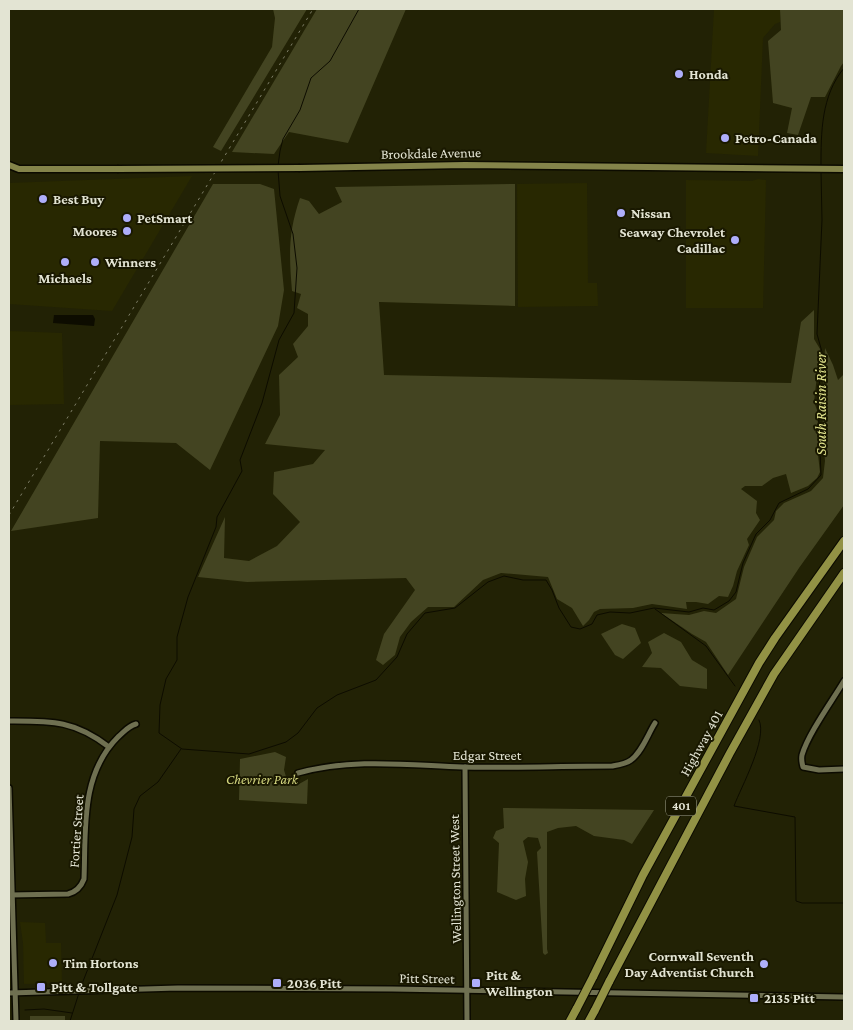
<svg xmlns="http://www.w3.org/2000/svg" width="853" height="1030" font-family="'Crimson Pro',serif">
	<style>
		.built { fill: #282801 }
		.green { fill: #434421 }
		.water { fill: #0d0c00 }
		.lines { fill: none; stroke-linecap: round; stroke-linejoin: round }
		.stream { stroke: #0d0c00; stroke-width: 1 }
		.minor-casing { stroke: #0c0b00; stroke-width: 8 }
		.major-casing { stroke: #0c0b00; stroke-width: 9 }
		.highway-casing { stroke: #0c0b00; stroke-width: 10 }
		.minor { stroke: #6f7051; stroke-width: 5 }
		.major { stroke: #84844a; stroke-width: 6 }
		.highway { stroke: #929245; stroke-width: 8 }
		.rail { stroke: #7e7e67; stroke-width: 1; stroke-dasharray: 2.5 5; stroke-linecap: butt }
		.major-bridge-casing { stroke: #0c0b00; stroke-width: 9; stroke-linecap: butt }
		.highway-bridge-casing { stroke: #0c0b00; stroke-width: 10; stroke-linecap: butt }
		.major-bridge { stroke: #84844a; stroke-width: 6 }
		.highway-bridge { stroke: #929245; stroke-width: 8 }
		.poi-dot { fill: #aeaefa; stroke: #191800; stroke-width: 2 }
		.labels { text-anchor: middle; dominant-baseline: central; stroke-width: 4; stroke-linejoin: round; paint-order: stroke }
		.shield { fill: #191800; stroke: #a6a794; stroke-width: 1 }
		.shield-label { font-size: 12px; font-weight: bold; fill: #e3e4d3 }
		.poi-label { font-size: 14px; font-weight: bold; fill: #e3e4d3; stroke: #191800; text-anchor: start }
		.street-label { font-size: 14px; fill: #e3e4d3; stroke: #191800 }
		.park-label { font-size: 14px; font-style: italic; fill: #d3d57e; stroke: #191800 }
		.water-label { font-size: 15px; font-style: italic; fill: #e0e28b; stroke: #191800 }
	</style>
	<rect width="100%" height="100%" fill="#222205"/>
	<g class="built">
		<path d="M714,9H780V22L775,24L763,38L758,156L706,153Z"/>
		<path d="M192,176L112,311L9,304V183Z"/>
		<path d="M758,179L766,180L763,308H686V180L752,181Z"/>
		<path d="M587,183L588,283H597L598,306L518,307L517,184Z"/>
		<path d="M9,331L62,333L64,404L9,405Z"/>
		<path d="M20,922L45,923L46,943H61L62,983L24,984L23,943Z"/>
	</g>
	<g class="green">
		<path d="M273,9H307L221,151L213,147L272,47L275,18Z"/>
		<path d="M317,9H406L348,143L289,132L274,154L232,152Z"/>
		<path d="M780,9H844V62L841,66L825,97H811L798,135L787,133L792,108L773,103L768,41L781,30Z"/>
		<path d="M213,184H260L274,189L284,290L278,326L210,470L176,443L100,441L98,518L11,531Z"/>
		<path d="M515,184V306L379,302L384,375L791,383L801,322L814,310V339L820,349L814,402L817,410L819,441L817,446L820,472L817,478L808,486L791,493L786,474L773,478L762,486H745L741,489L757,501L756,513L760,520L747,539L749,545L737,571L733,586L728,597L719,596L708,604L696,602H686L687,609L652,604L633,608L600,609L594,612L589,620L583,626L572,608L557,599L548,577L501,573L483,580L454,607H428L411,622L400,637L395,655L383,665L376,660L384,634L415,590L406,578L247,582L198,577L225,517L224,558L249,561L277,546L300,522L273,494L274,472L313,464L325,450L265,444L280,415L279,375L298,357L293,344L308,326V314L297,308L301,294L292,291C289,255 288,233 300,198L309,201L319,214L342,202L335,187Z"/>
		<path d="M825,348L833,365L838,380L844,374V505L799,568L728,675L706,642L692,634L661,613L689,615L704,611L716,613L736,599L744,567L757,537L774,520L776,511L784,503L811,491L823,478L825,461L822,409Z"/>
		<path d="M622,624L635,628L641,643L623,659L615,655L601,634Z"/>
		<path d="M664,633L681,642L692,660L707,669V689L680,686L661,668L642,667L652,653L648,642Z"/>
		<path d="M275,752L286,757L284,770L287,780L299,784L308,779L307,804L239,800L240,759Z"/>
		<path d="M503,808L654,810L632,844L624,840L594,836L576,826L558,828L547,832V949L548,953L545,955L543,953L537,852L541,848L538,838L528,837L523,841L528,862L525,879L526,896L516,900L497,892L499,843L493,838L496,831L504,828Z"/>
		<rect x="30" y="1016" width="35" height="5"/>
	</g>
	<path class="water" d="M54,315H93L95,319L94,326L53,323Z"/>
	<g class="lines">
		<g class="stream">
			<path d="M278,166L280,151L283,139L300,110L311,78L330,61L359,9"/>
			<path d="M821,167C821,132 821,96 844,68"/>
			<path d="M278,170L280,196L293,234L297,268L294,313L279,340L262,403L240,460L242,471L217,517L216,527L188,597L177,637V660L166,679L160,705L159,733L182,749L249,754L286,742L298,733L317,708L337,695L376,680L397,657L407,634L425,613L455,608L488,582L504,576L523,580H546L552,590L559,608L571,627L580,629L592,624L597,615L610,612L630,613L654,608L689,612L703,608L714,610L729,601L736,592L743,563L756,534L770,520L779,503L808,489L821,475L818,400L822,352L817,334L822,220L821,171"/>
			<path d="M655,609L706,646L735,686"/>
			<path d="M759,720C768,739 741,787 734,806L795,817L796,901L802,903H844"/>
			<path d="M80,989L117,895L132,837L134,809L140,796L158,782L181,749"/>
			<path d="M25,1010L44,1009L72,1013"/>
			<path d="M70,1021L79,993"/>
		</g>
		<defs>
			<g id="minor">
				<path d="M844,681C832,701 808,734 802,755C801,760 802,763 803,767L819,770L844,769"/>
				<path d="M9,721C51,721 74,720 109,747"/>
				<path d="M465,767L467,1021"/>
				<path d="M298,773C352,758 407,765 462,767C512,768 562,766 612,766C618,765 626,764 631,760C642,752 648,734 655,723"/>
				<path d="M9,788L16,1021"/>
				<path d="M9,895L68,894C76,892 81,887 84,879C86,830 80,775 118,737C124,732 128,726 136,724"/>
				<path d="M9,993L178,988L392,989L844,997"/>
			</g>
			<g id="major">
				<path d="M9,165L19,169H117"/>
				<path d="M300,168L465,165L844,169"/>
			</g>
			<g id="highway">
				<path d="M593,977L643,875L759,663L775,638L844,541"/>
				<path d="M609,982L730,753L774,674L844,573"/>
				<path d="M570,1021L577,1008"/>
				<path d="M589,1021L595,1010"/>
			</g>
		</defs>
		<use href="#minor" class="minor-casing"/>
		<use href="#major" class="major-casing"/>
		<use href="#highway" class="highway-casing"/>
		<use href="#minor" class="minor"/>
		<use href="#major" class="major"/>
		<use href="#highway" class="highway"/>
		<path class="rail" d="M9,515L313,9"/>
		<defs>
			<path id="major-bridge" d="M117,169L300,168"/>
			<g id="highway-bridge">
				<path d="M577,1008L593,977"/>
				<path d="M595,1010L609,982"/>
			</g>
		</defs>
		<use href="#major-bridge" class="major-bridge-casing"/>
		<use href="#highway-bridge" class="highway-bridge-casing"/>
		<use href="#major-bridge" class="major-bridge"/>
		<use href="#highway-bridge" class="highway-bridge"/>
	</g>
	<g class="poi-dot">
		<circle cx="679" cy="74" r="5"/>
		<circle cx="725" cy="138" r="5"/>
		<circle cx="43" cy="199" r="5"/>
		<circle cx="621" cy="213" r="5"/>
		<circle cx="127" cy="218" r="5"/>
		<circle cx="127" cy="231" r="5"/>
		<circle cx="735" cy="240" r="5"/>
		<circle cx="65" cy="262" r="5"/>
		<circle cx="95" cy="262" r="5"/>
		<circle cx="53" cy="963" r="5"/>
		<circle cx="764" cy="964" r="5"/>
		<rect x="272" y="978" width="10" height="10" rx="2.5"/>
		<rect x="471" y="978" width="10" height="10" rx="2.5"/>
		<rect x="36" y="982" width="10" height="10" rx="2.5"/>
		<rect x="749" y="993" width="10" height="10" rx="2.5"/>
	</g>
	<g class="labels">
		<rect class="shield" x="666" y="796.5" width="30" height="19" rx="4"/>
		<g class="shield-label">
			<text x="681" y="806">401</text>
		</g>
		<g class="poi-label">
			<text x="689" y="74">Honda</text>
			<text x="735" y="138">Petro-Canada</text>
			<text x="53" y="199">Best Buy</text>
			<text x="631" y="213">Nissan</text>
			<text x="137" y="218">PetSmart</text>
			<text x="117" y="231" text-anchor="end">Moores</text>
			<text x="725" y="232" text-anchor="end">Seaway Chevrolet<tspan x="725" dy="16">Cadillac</tspan></text>
			<text x="105" y="262">Winners</text>
			<text x="65" y="278" text-anchor="middle">Michaels</text>
			<text x="754" y="956" text-anchor="end">Cornwall Seventh<tspan x="754" dy="16">Day Adventist Church</tspan></text>
			<text x="63" y="963">Tim Hortons</text>
			<text x="486" y="975">Pitt &amp;<tspan x="486" dy="16">Wellington</tspan></text>
			<text x="287" y="983">2036 Pitt</text>
			<text x="51" y="987">Pitt &amp; Tollgate</text>
			<text x="764" y="998">2135 Pitt</text>
		</g>
		<g class="street-label">
			<text transform="translate(431 153) rotate(-1)">Brookdale Avenue</text>
			<text transform="translate(701 743) rotate(-61)">Highway 401</text>
			<text x="487" y="755">Edgar Street</text>
			<text transform="translate(76 831) rotate(-86)">Fortier Street</text>
			<text transform="translate(455 879) rotate(-91)">Wellington Street West</text>
			<text transform="translate(427 978) rotate(1)">Pitt Street</text>
		</g>
		<g class="park-label">
			<text x="262" y="779">Chevrier Park</text>
		</g>
		<g class="water-label">
			<text transform="translate(821 404) rotate(-90)">South Raisin River</text>
		</g>
	</g>
	<rect width="853" height="1030" fill="none" stroke="#e3e4d3" stroke-width="20"/>
</svg>
